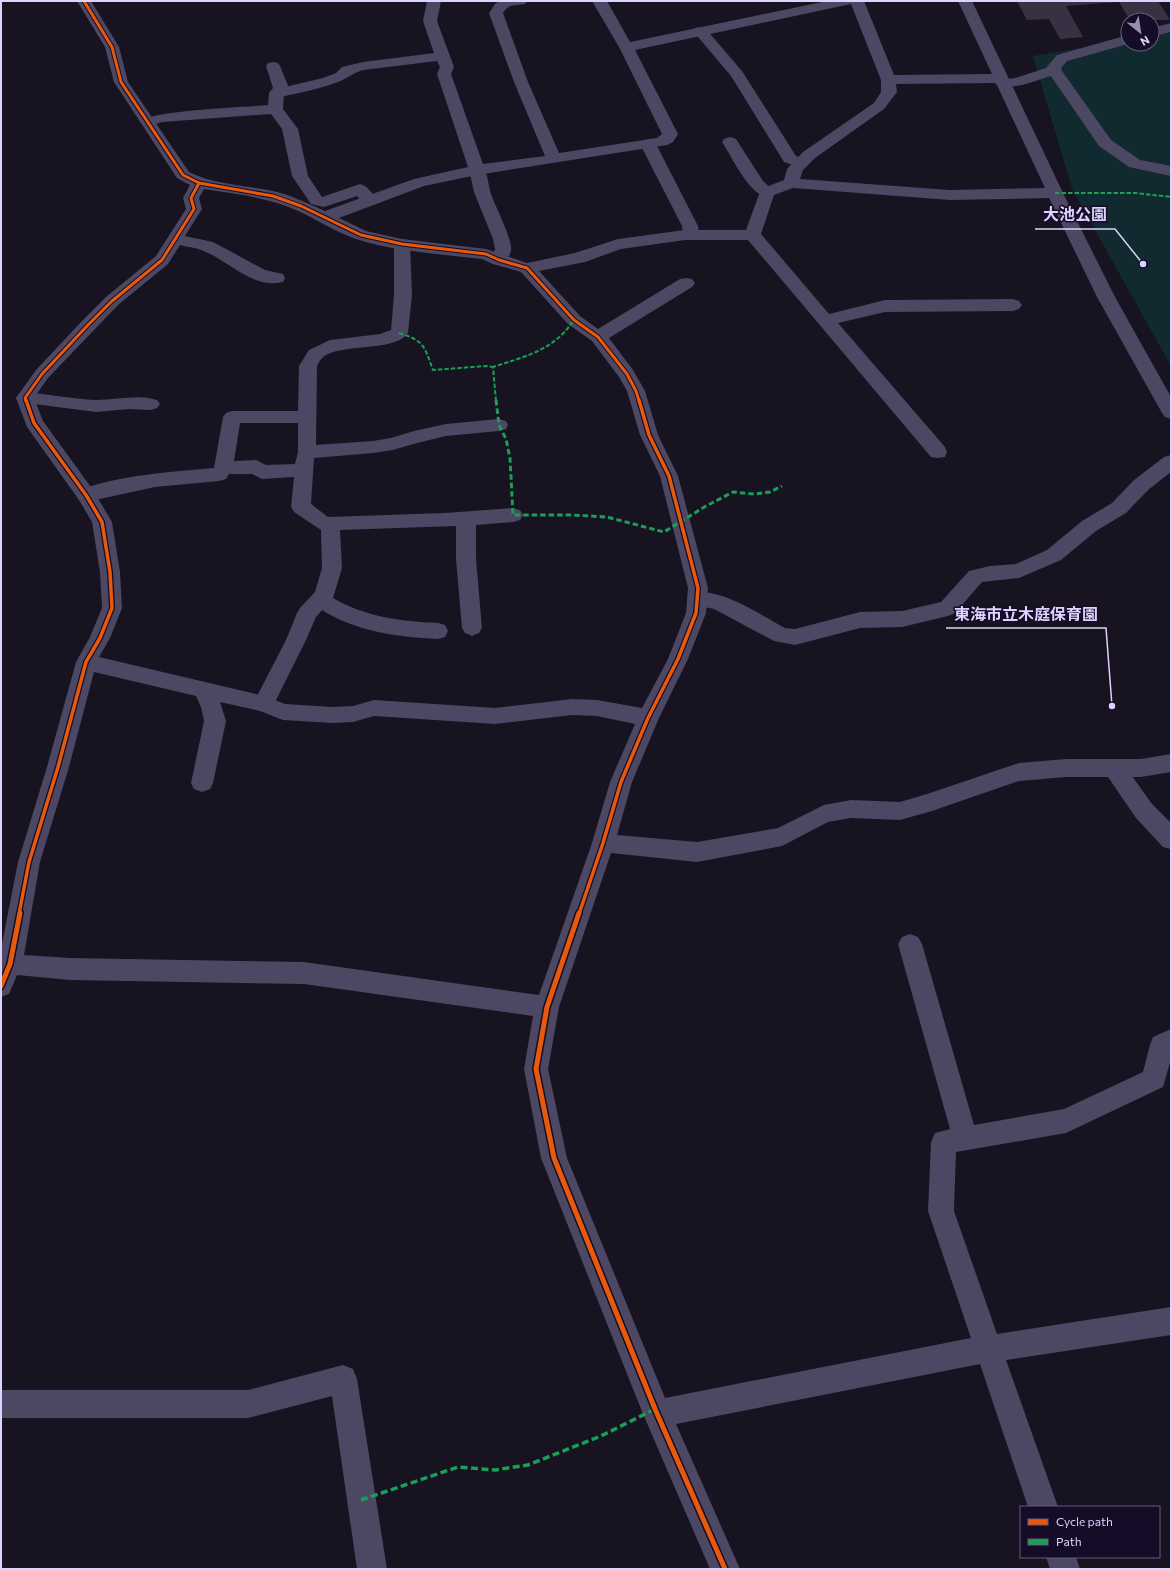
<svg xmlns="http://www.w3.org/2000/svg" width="1172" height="1570" font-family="Commissioner,'Noto Sans JP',sans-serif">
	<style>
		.green { fill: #112a2f }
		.building { fill: #373143 }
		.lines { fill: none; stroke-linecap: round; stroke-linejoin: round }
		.service { fill: #4c4762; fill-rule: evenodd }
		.minor { fill: #4c4762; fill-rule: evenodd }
		.quiet-far2 { stroke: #1a9f57; stroke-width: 2; stroke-dasharray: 4.5 2; stroke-linecap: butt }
		.quiet-far1 { stroke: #1a9f57; stroke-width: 3; stroke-dasharray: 5.5 3; stroke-linecap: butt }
		.quiet { stroke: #1a9f57; stroke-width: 3.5; stroke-dasharray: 7 3.5; stroke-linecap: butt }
		.cycleway-far2-casing { stroke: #150d27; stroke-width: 5 }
		.cycleway-far1-casing { stroke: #150d27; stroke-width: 6 }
		.cycleway-casing { stroke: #150d27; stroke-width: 8 }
		.cycleway-far2 { stroke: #e8590c; stroke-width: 3 }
		.cycleway-far1 { stroke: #e8590c; stroke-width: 3.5 }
		.cycleway { stroke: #e8590c; stroke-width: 5 }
		.leader { fill: none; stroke: #ded3ff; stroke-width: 1.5 }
		.callout-dot { fill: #ded3ff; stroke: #150d27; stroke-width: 1.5 }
		.callout-label { font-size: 16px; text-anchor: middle; font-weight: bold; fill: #ded3ff; stroke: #150d27; stroke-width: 3; stroke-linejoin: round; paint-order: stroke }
	</style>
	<rect width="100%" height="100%" fill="#171321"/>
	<path class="green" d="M1171,33V366L1072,189L1033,56L1128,40V44H1152V36Z"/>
	<path class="building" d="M1017,1H1158L1170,20H1130L1119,2L1066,6L1083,37L1060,39L1049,19L1027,20Z"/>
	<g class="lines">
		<g class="service">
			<path d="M1171,23V32L1152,37V28Z"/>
			<path d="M700,27L705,28L742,71L796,156L807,160L809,163L807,166L801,168L784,162L731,76L693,31L695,28Z"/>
			<path d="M1128,35V44L1067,61L1061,68L1062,71L1111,140L1140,160L1171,166V176L1129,167L1099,146L1051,76C1034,81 1015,90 998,86L995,83L998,80L1015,78L1046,68L1057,55Z"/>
			<path d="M273,62L278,63L280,66L289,88L284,93L283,109L298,129L308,176L322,197L360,184C368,186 373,194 378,201L376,204C366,207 363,203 357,196L324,207L311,204L292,176L282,129L271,114L162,122L148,127L143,125L140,122C149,110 248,107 268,105L269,93L273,88L266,66L268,63Z"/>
			<path d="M730,137L736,139L763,181L775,192L773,195C768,196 765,197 761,195C745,186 732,157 722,142L724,139Z"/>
			<path d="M648,139L654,141L656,144L698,226L699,235L697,239L691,240L685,239L683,235L682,226L640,144L642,141Z"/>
			<path d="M477,165L483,167C488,174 488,185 491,194C495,206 512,238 511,249C511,254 507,260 505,264L499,265L493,264L491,260L495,249L493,239L474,192L469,170L471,167Z"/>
			<path d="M402,239L408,240L410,244L412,295L408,333C395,353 339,342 322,358C320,360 318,364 317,366L316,445L373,441L391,438L414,431L446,424L499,419L506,421L508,425L506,429L499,431L446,436L417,443L393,450L373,453L314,458L311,504L328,517L445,513L513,508L520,510L523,515L520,520L513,522L476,525V559L482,628L479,633L472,636L465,633L462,628L456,559V526L340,530L342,568L333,598C366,617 400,621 438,623L445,625L448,631L445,637L438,639C398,637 357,632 322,610L316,617L306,640L271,710L264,712L257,710L253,704L286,640L297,613L300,608L315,592L322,568L321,530L294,512L291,507L294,477L262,479L252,474H229L226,479L219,481L155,487L86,502L79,500L76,495L79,490C121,475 170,472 214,468L223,417L226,413L232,411H298L299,366L309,350L330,340L380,334L391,330L394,295V244L396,240ZM240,423H298V452L295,464L266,465L256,460L234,461Z"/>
			<path d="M25,392C48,394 72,399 96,400C117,400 137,394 157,400L160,404L157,408L151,410L129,409L96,412L19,402L16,398L19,394Z"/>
			<path d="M1171,455V472L1148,490L1126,513L1096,531L1061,560L1019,578L982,582L955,613L948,616L902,627L860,628L795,645L774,641L714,609L690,604L687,599L690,594C718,585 760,615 785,628L795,629L860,612L902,611L941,602L969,571L990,566L1016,564L1047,550L1082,521L1112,503L1134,480L1164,457Z"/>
			<path d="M1114,759L1122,762L1152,804L1171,823V849L1163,847L1136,818L1106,774L1103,768L1106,762Z"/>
			<path d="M343,1365L353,1369L357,1379L387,1569H357L332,1396L248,1418H1V1390H248Z"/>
		</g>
		<g class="minor">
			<path d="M77,1H91L119,47L128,82L189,172C215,185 245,185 273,191C291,195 309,204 325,211L414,179L468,167L437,74L440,67L437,61L363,70C352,73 346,80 335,83C317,90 296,93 277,98L272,96L269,93L272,90L323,78L336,73L342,67L363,62L434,53L423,21L427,1H441L437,21L454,67L451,74L483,164L545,156L514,82L489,13L495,4L499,1H527L525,4L510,6L505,10L503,13L528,82L559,153L657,138L662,134L619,47L592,1H607L630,42L827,1H864L894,75L992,74L958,1H972L1063,193L1115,297L1171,397V419L1165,417L1162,413L1097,297L1049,198L950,200L793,188L774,195L761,234L829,314L885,300L1013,299L1019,301L1022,305L1019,309L1013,311L885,312L838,323L945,447L947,452L945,457L938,458L931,457L748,240H685L621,249L585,262L539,271L580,316L598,329L680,279L686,278L692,279L695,283L692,287L609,338L633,370L645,391L658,435L678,476L708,588L706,613L688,659L659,718L632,782L617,835L697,842L778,828L824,805L851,800L900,802L930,793L1019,763L1066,759H1141L1171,754V772L1141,777H1066L1019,781L932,811L900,820L851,818L828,822L782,846L697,862L611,853L559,1007L548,1069L567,1158L665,1398L971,1338L928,1211L931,1142L935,1133L950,1129L898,944L902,937L910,934L918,937L922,944L974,1125L1064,1109L1143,1072L1150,1045L1153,1037L1171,1029V1059L1163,1087L1066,1133L956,1152L954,1211L997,1334L1171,1307V1335L1006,1360L1058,1507H1028L980,1364L676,1424L740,1569H710L643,1414L541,1158L524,1069L533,1016L304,984L70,980L17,975L9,994L1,997V949L18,862L47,767L76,662L90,637L102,608L100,572L92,522L79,500L27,427L16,398L36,370L81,322L106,297L156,256L186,209L183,198L190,185L177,178L114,82L105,47ZM851,4L881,80V92L874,103L803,152L787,169L784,180L761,189L746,230H685L618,239L575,253L527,263L486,249L402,239L366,231L339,218L424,186L477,175L667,145L673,142L678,134L635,50ZM996,83L1045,188L950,190L800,179L803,170L815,158L884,109L897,92L896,84ZM204,189C235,194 267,197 296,210C316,219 335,232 356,239C396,252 441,254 482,259L493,264L521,272L568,324L592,341L619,377L627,391L640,435L660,476L688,588L686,613L668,659L642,708L597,700L572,699L495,708L374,700L353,706L332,707L285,704L264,696L99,657L110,638L122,608L120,572L112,522L93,490L43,421L34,398L48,378L118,305L168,264L180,245C187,247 194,247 201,250C227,259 253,290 283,282L285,278L283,274L265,270L213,242L185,236L202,209L199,198ZM94,672L196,696L201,707L204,721L191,783L194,789L202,792L210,789L213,783L226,721L220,702L260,711L283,720L332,723L353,722L374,716L495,724L572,715L597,716L635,724L610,782L592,843L539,995L304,962L70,958L24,955L40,862L69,767Z"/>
			<path d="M1046,1557H1076L1080,1569H1050Z"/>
		</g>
		<g class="quiet-far2">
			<path d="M1055,193H1136L1171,197"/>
			<path d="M399,333C425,341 424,346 433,370L486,366L493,367"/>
			<path d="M496,401L493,367C526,356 553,351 574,320"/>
		</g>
		<path class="quiet-far1" d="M496,400L499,425L506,439L510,458L513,515H572L607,517L664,532L706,506L733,492L754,494L770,492L782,486"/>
		<path class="quiet" d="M361,1500L458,1467L495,1470L528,1465L601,1436L655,1409"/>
		<defs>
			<g id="cycleway-far2">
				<path d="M84,1L112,47L121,82L183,175L199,183L273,196L301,206L361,235L402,244L486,254L499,260L527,268L574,320L598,337L627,374L636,391L639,401"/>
				<path d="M26,401L25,398L42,374L87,326L112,301L162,260L194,209L191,198L199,183"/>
			</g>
			<g id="cycleway-far1">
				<path d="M19,914L29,862L58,767L86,662L100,638L112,608L110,572L102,522L86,495L34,423L26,400"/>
				<path d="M579,914L603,843L621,782L648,718L678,659L696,613L698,588L669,476L649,435L639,400"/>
			</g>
			<g id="cycleway">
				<path d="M579,913L547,1007L536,1069L554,1158L655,1409L725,1569"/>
				<path d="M1,986L10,964L20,913"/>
			</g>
		</defs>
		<use href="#cycleway-far2" class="cycleway-far2-casing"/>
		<use href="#cycleway-far1" class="cycleway-far1-casing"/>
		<use href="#cycleway" class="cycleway-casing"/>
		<use href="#cycleway-far2" class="cycleway-far2"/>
		<use href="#cycleway-far1" class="cycleway-far1"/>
		<use href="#cycleway" class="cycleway"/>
	</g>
	<path class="leader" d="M1143 264L1115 229H1035M1112 706L1106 628H946"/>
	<g class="callout-dot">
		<circle cx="1143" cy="264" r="4"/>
		<circle cx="1112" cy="706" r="4"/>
	</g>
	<g class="callout-label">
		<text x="1075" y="220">大池公園</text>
		<text x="1026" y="620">東海市立木庭保育園</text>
	</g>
	<rect width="1172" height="1570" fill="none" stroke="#ded3ff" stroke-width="4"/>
	<rect x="1020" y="1506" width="140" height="52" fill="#150d27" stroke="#655c7d"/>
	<rect x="1028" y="1519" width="20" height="6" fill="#e8590c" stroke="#655c7d"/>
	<text x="1056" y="1526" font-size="12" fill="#ded3ff">Cycle path</text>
	<rect x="1028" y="1539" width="20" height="6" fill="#1a9f57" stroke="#655c7d"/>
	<text x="1056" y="1546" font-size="12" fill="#ded3ff">Path</text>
	<g transform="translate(1140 32) rotate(150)"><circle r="19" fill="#150d27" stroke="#655c7d"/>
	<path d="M0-3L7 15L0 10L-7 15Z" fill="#9890b1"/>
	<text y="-6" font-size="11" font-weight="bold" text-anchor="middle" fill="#ded3ff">N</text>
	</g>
</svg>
